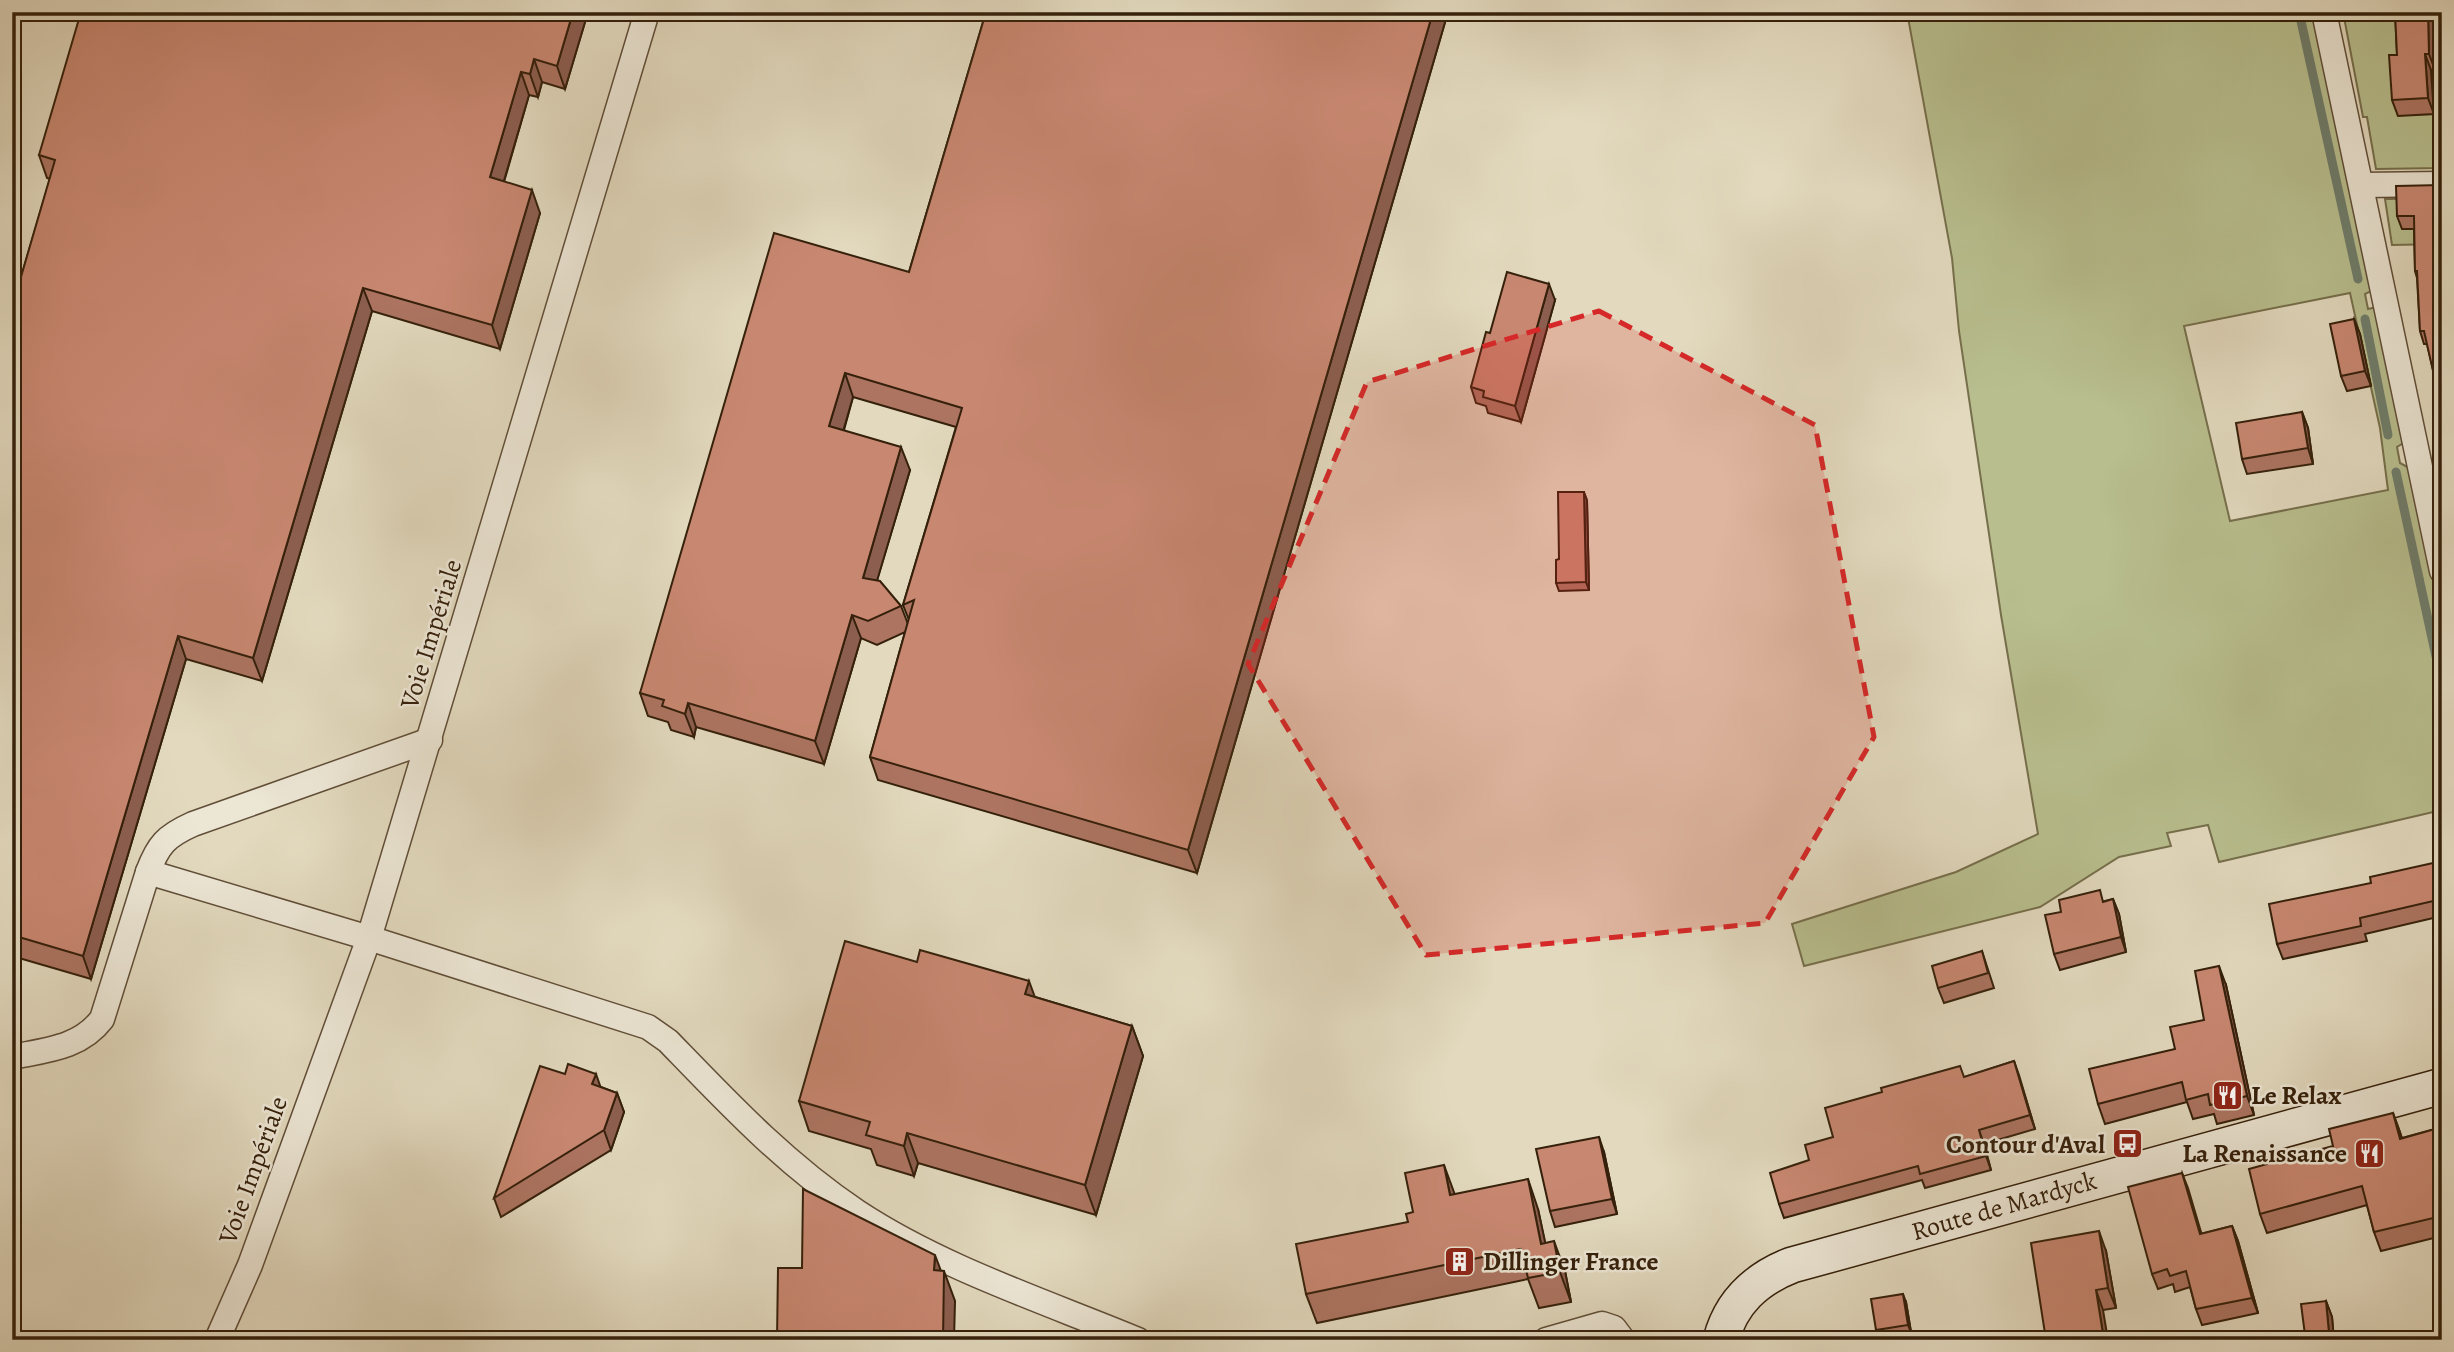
<svg xmlns="http://www.w3.org/2000/svg" width="2454" height="1352" font-family="Alegreya,serif">
	<style>
		.green { fill: #b8be8e; stroke: #766f4c; stroke-width: 2; fill-rule: evenodd }
		.lines { fill: none; stroke-linecap: round; stroke-linejoin: round }
		.stream { stroke: #6f7d6b; stroke-width: 9 }
		.street-casing { stroke: #604e38; stroke-width: 27 }
		.secondary-casing { stroke: #35200b; stroke-width: 38 }
		.street { stroke: #ece6d5; stroke-width: 24 }
		.secondary { stroke: #ece6d5; stroke-width: 35 }
		.wall { fill: #ac7461; stroke: #35200b; stroke-width: 2; fill-rule: evenodd }
		.shaded-wall { fill: #8c5e4f; stroke: #35200b; stroke-width: 2 }
		.building { fill: #c88771; stroke: #35200b; stroke-width: 2 }
		.marked { fill: #d62828; fill-opacity: 0.2; stroke: #d62828; stroke-width: 5; stroke-dasharray: 14 9; stroke-linejoin: round }
		.labels { text-anchor: middle; dominant-baseline: central; stroke-width: 5; stroke-linejoin: round; paint-order: stroke }
		.street-label { font-size: 26px; fill: #35200b; stroke: #ece6d5 }
		.poi-label { font-size: 26px; font-weight: bold; fill: #35200b; stroke: #ece6d5; text-anchor: start }
	</style>
	<rect width="100%" height="100%" fill="#e2d9be"/>
	<filter id="stains"><feTurbulence type="fractalNoise" baseFrequency=".00286" numOctaves="4"/><feColorMatrix values="0 0 0 0 .2 0 0 0 0 .09 0 0 0 0 .02 0 0 0 .5 -.17"/></filter>
	<radialGradient id="worn" r=".72"><stop offset=".6" stop-color="#630" stop-opacity="0"/><stop offset="1" stop-color="#630" stop-opacity=".3"/></radialGradient>
	<g class="green">
		<path d="M1907,12H2313L2373,290L2365,294L2368,309L2377,307L2405,442L2397,447L2400,463L2411,469L2442,618V810L2219,862L2208,825L2167,833L2171,846L2119,857L2040,907L1804,966L1792,924L1956,872L2038,834L2001,615L1959,331L1952,258ZM2350,293L2380,428L2388,490L2230,521L2184,326Z"/>
		<path d="M2343,12H2442V168L2376,169L2367,117H2363ZM2433,22L2431,70L2434,114L2398,115Z"/>
		<path d="M2385,199H2401L2442,228V244L2392,245Z"/>
	</g>
	<g class="lines">
		<g class="stream">
			<path d="M2299,12L2358,279"/>
			<path d="M2365,319L2388,435"/>
			<path d="M2396,472L2442,684"/>
		</g>
		<defs>
			<g id="street">
				<path d="M2324,12L2442,571"/>
				<path d="M2362,185L2442,184"/>
				<path d="M148,872L369,938L648,1027L668,1041C728,1103 784,1163 857,1212C942,1268 1044,1301 1138,1340"/>
				<path d="M12,1057C46,1050 80,1048 102,1019L148,872C158,845 166,836 193,824L430,740"/>
				<path d="M217,1340L250,1265L369,938L647,12"/>
				<path d="M1546,1340L1602,1324L1614,1328L1623,1340"/>
			</g>
			<path id="secondary" d="M1721,1340C1731,1302 1756,1279 1792,1265L2442,1086"/>
		</defs>
		<use href="#street" class="street-casing"/>
		<use href="#secondary" class="secondary-casing"/>
		<use href="#street" class="street"/>
		<use href="#secondary" class="secondary"/>
	</g>
	<g class="wall">
		<path d="M588,12L565,89L542,82L538,97L529,95L504,182L540,213L500,349L372,311L262,681L186,659L91,979L12,956V293L16,294L50,179L47,178L39,155Z"/>
		<path d="M986,12H1448L1197,873L878,780L870,757L905,632L877,645L861,638L824,764L696,727L694,737L671,730L668,722L648,716L640,693L909,272ZM853,397L956,427L903,605L909,620L908,624L901,606L877,580L910,470L844,430Z"/>
		<path d="M2395,12H2430L2433,21L2435,70H2431L2434,114L2398,116L2392,100L2397,55Z"/>
		<path d="M2442,185V407L2427,344H2424L2420,331L2417,278L2415,271L2414,229H2402L2397,216Z"/>
		<path d="M1555,300L1521,422L1488,413L1486,406L1476,403L1471,387L1490,333Z"/>
		<path d="M2354,319L2360,334L2371,386L2347,391L2341,376Z"/>
		<path d="M2302,412L2308,428L2313,464L2247,474L2242,459Z"/>
		<path d="M1587,500L1589,590L1559,591L1556,583L1559,559Z"/>
		<path d="M2442,861V916L2365,934L2367,941L2283,959L2277,944L2371,883Z"/>
		<path d="M2113,899L2119,914L2126,952L2060,970L2054,954L2061,912Z"/>
		<path d="M1982,951L1994,988L1944,1003L1938,988Z"/>
		<path d="M2226,985L2254,1115L2217,1124L2214,1114L2193,1119L2187,1102L2105,1124L2098,1104L2175,1049L2204,1020Z"/>
		<path d="M1035,997L1132,1026L1143,1056L1096,1215L918,1163L914,1176L877,1165L871,1149L809,1131L799,1101Z"/>
		<path d="M2014,1061L2035,1129L1984,1144L1991,1170L1925,1188L1922,1180L1784,1218L1779,1204L1809,1160L1833,1137L1965,1077Z"/>
		<path d="M601,1087L617,1093L624,1112L611,1150L501,1217L494,1198Z"/>
		<path d="M2393,1113L2402,1138L2442,1127V1236L2381,1251L2374,1232L2367,1205L2267,1233L2260,1214L2333,1146Z"/>
		<path d="M1604,1152L1617,1214L1555,1227L1550,1211Z"/>
		<path d="M2182,1173L2201,1234L2232,1226L2238,1241L2258,1313L2202,1325L2196,1309L2190,1287L2175,1292L2173,1284L2158,1289L2152,1274Z"/>
		<path d="M1455,1194L1538,1209L1545,1243L1565,1271L1571,1302L1539,1308L1528,1279L1317,1323L1306,1294L1408,1222L1413,1212Z"/>
		<path d="M2106,1251L2116,1308L2103,1310L2046,1340Z"/>
		<path d="M2326,1301L2332,1317L2334,1340H2306L2305,1335Z"/>
		<path d="M1906,1302L1911,1332L1879,1337L1876,1330Z"/>
	</g>
	<g class="shaded-wall">
		<path d="M573,12H588L565,89L557,66Z"/>
		<path d="M1433,12H1448L1197,873L1188,850Z"/>
		<path d="M2428,12H2430L2433,21L2435,70L2429,54Z"/>
		<path d="M2425,54L2431,70L2434,114L2428,98Z"/>
		<path d="M534,59L542,82L538,97L530,74Z"/>
		<path d="M521,72L529,95L498,201L490,177Z"/>
		<path d="M532,190L540,213L500,349L492,325Z"/>
		<path d="M1549,284L1555,300L1521,422L1515,406Z"/>
		<path d="M363,288L372,311L262,681L253,658Z"/>
		<path d="M2354,319L2360,334L2371,386L2365,371Z"/>
		<path d="M845,373L853,397L838,449L829,426Z"/>
		<path d="M2302,412L2308,428L2313,464L2308,448Z"/>
		<path d="M901,447L910,470L871,601L863,578Z"/>
		<path d="M1584,492L1587,500L1589,590L1586,582Z"/>
		<path d="M852,615L861,638L824,764L815,741Z"/>
		<path d="M178,636L186,659L91,979L83,956Z"/>
		<path d="M688,703L696,727L694,737L685,714Z"/>
		<path d="M2113,899L2119,914L2126,952L2121,937Z"/>
		<path d="M2219,966L2226,985L2254,1115L2247,1096Z"/>
		<path d="M1029,981L1040,1011L1025,994Z"/>
		<path d="M1132,1026L1143,1056L1096,1215L1085,1185Z"/>
		<path d="M2014,1061L2019,1075L2035,1129L2030,1115Z"/>
		<path d="M596,1074L603,1094L592,1084Z"/>
		<path d="M617,1093L624,1112L611,1150L604,1130Z"/>
		<path d="M2393,1113L2400,1132L2407,1157L2400,1139Z"/>
		<path d="M1979,1130L1984,1144L1991,1170L1986,1156Z"/>
		<path d="M907,1133L918,1163L914,1176L904,1146Z"/>
		<path d="M1599,1137L1604,1152L1617,1214L1612,1199Z"/>
		<path d="M1444,1165L1455,1195H1450Z"/>
		<path d="M2182,1173L2188,1188L2206,1249L2200,1234Z"/>
		<path d="M1528,1179L1538,1209L1552,1274L1541,1244Z"/>
		<path d="M2232,1226L2238,1241L2258,1313L2252,1298Z"/>
		<path d="M2099,1231L2106,1251L2116,1308L2108,1288Z"/>
		<path d="M1554,1241L1565,1271L1571,1302L1560,1272Z"/>
		<path d="M935,1255L944,1279V1271L955,1301L954,1340H943L934,1270Z"/>
		<path d="M2096,1290L2103,1310L2108,1340H2104Z"/>
		<path d="M1903,1294L1906,1302L1911,1332L1908,1325Z"/>
		<path d="M2326,1301L2332,1317L2334,1340H2332L2329,1333Z"/>
	</g>
	<g class="building">
		<path d="M81,12H573L557,66L534,59L530,74L521,72L490,177L532,190L492,325L363,288L253,658L178,636L83,956L12,935V293L16,294L55,160L39,155Z"/>
		<path d="M986,12H1433L1188,850L870,757L914,600L903,605L962,408L845,373L829,426L901,447L863,578L880,581L901,606L868,621L852,615L815,741L688,703L685,714L662,706L664,700L640,693L774,233L909,272Z"/>
		<path d="M2395,12H2428L2429,54H2425L2428,98L2392,100L2389,55H2397Z"/>
		<path d="M2442,185V402H2440L2424,331H2420L2417,271H2415L2414,216H2397L2396,186Z"/>
		<path d="M1507,272L1549,284L1515,406L1483,397L1484,391L1471,387L1486,332L1490,333Z"/>
		<path d="M2354,319L2365,371L2341,376L2330,324Z"/>
		<path d="M2302,412L2308,448L2242,459L2236,423Z"/>
		<path d="M1558,492H1584L1586,582L1556,583V560L1559,559Z"/>
		<path d="M2442,861V899L2360,918L2361,926L2277,944L2269,904L2371,883L2370,877Z"/>
		<path d="M2100,890L2103,902L2113,899L2121,937L2054,954L2045,915L2061,912L2059,900Z"/>
		<path d="M845,941L917,962L920,950L1029,981L1025,994L1132,1026L1085,1185L907,1133L904,1146L866,1135L870,1122L799,1101Z"/>
		<path d="M1982,951L1988,973L1938,988L1932,966Z"/>
		<path d="M2219,966L2247,1096L2210,1105L2208,1094L2186,1100L2182,1082L2098,1104L2089,1069L2175,1049L2170,1027L2204,1020L2195,971Z"/>
		<path d="M2014,1061L2030,1115L1979,1130L1986,1156L1920,1174L1918,1166L1779,1204L1770,1173L1809,1160L1805,1145L1833,1137L1825,1108L1882,1092L1881,1088L1960,1066L1964,1077Z"/>
		<path d="M568,1064L596,1074L592,1084L617,1093L604,1130L494,1198L540,1066L565,1074Z"/>
		<path d="M2393,1113L2400,1139L2442,1127V1216L2374,1232L2362,1186L2260,1214L2249,1169L2333,1146L2329,1129Z"/>
		<path d="M1599,1137L1612,1199L1550,1211L1536,1149Z"/>
		<path d="M1444,1165L1450,1195L1528,1179L1541,1244L1554,1241L1560,1272L1528,1278L1521,1249L1306,1294L1296,1244L1408,1222L1406,1214L1413,1212L1405,1173Z"/>
		<path d="M2182,1173L2200,1234L2232,1226L2252,1298L2196,1309L2186,1271L2170,1276L2167,1269L2152,1274L2128,1187Z"/>
		<path d="M803,1189L935,1255L934,1270L944,1271L943,1340H777L778,1268H802Z"/>
		<path d="M2099,1231L2108,1288L2096,1290L2104,1340H2046L2031,1243Z"/>
		<path d="M1903,1294L1908,1325L1876,1330L1871,1299Z"/>
		<path d="M2326,1301L2329,1333L2305,1335L2301,1304Z"/>
	</g>
	<path class="marked" d="M1599,311L1815,425L1874,737L1765,923L1426,955L1248,664L1367,382Z"/>
	<defs>
		<symbol id="restaurant-square" viewBox="-11 -11 22 22"><rect x="-9" y="-9" width="18" height="18" rx="4" fill="#8f2418" stroke="#ece6d5"/><path d="M-5-6h1v4h1v-4h1v4h1v-4h1v5L-1.5 .5V6h-2V.5L-5-1ZM5-6V6H3V1.5H1.5Q1.5-4 5-6Z" fill="#fff"/></symbol>
		<symbol id="bus-square" viewBox="-11 -11 22 22"><rect x="-9" y="-9" width="18" height="18" rx="4" fill="#8f2418" stroke="#ece6d5"/><path d="M-5-6H5V4H4V6H2V4H-2V6H-4V4H-5ZM-3.5-4V0h7V-4ZM-3.5 1.2v1.5H-2V1.2ZM2 1.2v1.5H3.5V1.2Z" fill="#fff"/></symbol>
		<symbol id="building-square" viewBox="-11 -11 22 22"><rect x="-9" y="-9" width="18" height="18" rx="4" fill="#8f2418" stroke="#ece6d5"/><path d="M-4-6H4V6H1V3H-1V6H-4ZM-2.5-4.3h1.7v1.8h-1.7ZM.8-4.3h1.7v1.8H.8ZM-2.5-1h1.7V.8h-1.7ZM.8-1h1.7V.8H.8Z" fill="#fff"/></symbol>
	</defs>
	<g fill-rule="evenodd">
		<use href="#restaurant-square" x="2210" y="1078" width="35" height="35"/>
		<use href="#bus-square" x="2110" y="1126" width="35" height="35"/>
		<use href="#restaurant-square" x="2352" y="1136" width="35" height="35"/>
		<use href="#building-square" x="1442" y="1244" width="35" height="35"/>
	</g>
	<g class="labels">
		<g class="street-label">
			<text transform="translate(431 634) rotate(-73)">Voie Impériale</text>
			<text transform="translate(253 1170) rotate(-70)">Voie Impériale</text>
			<text transform="translate(2004 1206) rotate(-16)">Route de Mardyck</text>
		</g>
		<g class="poi-label">
			<text x="2251" y="1095">Le Relax</text>
			<text x="2105" y="1144" text-anchor="end">Contour d'Aval</text>
			<text x="2347" y="1153" text-anchor="end">La Renaissance</text>
			<text x="1483" y="1261">Dillinger France</text>
		</g>
	</g>
	<rect width="2454" height="1352" fill="none" stroke="#e2d9be" stroke-width="42"/>
	<rect x="14" y="14" width="2426" height="1324" fill="none" stroke="#35200b" stroke-width="3.5"/>
	<rect x="21" y="21" width="2412" height="1310" fill="none" stroke="#35200b" stroke-width="2"/>
	<rect width="100%" height="100%" filter="url(#stains)"/>
	<rect width="100%" height="100%" fill="url(#worn)"/>
</svg>
